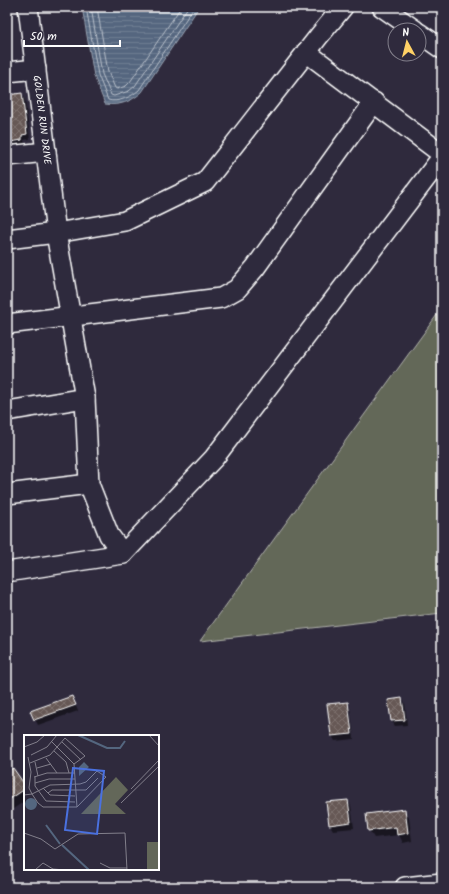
<svg xmlns="http://www.w3.org/2000/svg" width="449" height="894" font-family="Kalam,sans-serif">
	<style>
		.grass { fill: #636759; stroke: #b1b3ac }
		.water { fill: url(#water-rules); stroke: #98a3b2 }
		.shadow { fill: #0007 }
		.lines { fill: none; stroke-linecap: round; stroke-linejoin: round }
		.shore { stroke: #bbc2cc; stroke-width: 1 }
		.building { fill: url(#building-cross-hatch); stroke: #fff }
		.minor-casing { stroke: #fff; stroke-width: 22 }
		.minor { stroke: #2f2a3d; stroke-width: 19 }
		.labels { text-anchor: middle; dominant-baseline: central; stroke-width: 4; stroke-linejoin: round; paint-order: stroke }
		.street-label { font-size: 10px; fill: #fff; stroke: #2f2a3d }
		.inset-river { fill: none; stroke: #54667f; stroke-width: 2 }
		.inset-road { fill: none; stroke: #827f8b; stroke-width: 1 }
		.view { fill: #4a71e0; fill-opacity: 0.15; stroke: #4a71e0; stroke-width: 2 }
		.inset-edge { fill: none; stroke: #fff; stroke-width: 2 }
	</style>
	<defs>
		<pattern id="water-rules" width="6" height="5" patternUnits="userSpaceOnUse"><rect width="6" height="5" fill="#54667f"/><path d="M0 2.5h6" fill="none" stroke="#6e7d92"/></pattern>
		<pattern id="building-cross-hatch" width="8" height="8" patternUnits="userSpaceOnUse"><rect width="8" height="8" fill="#665854"/><path d="M0 0l8 8M0 8l8-8" fill="none" stroke="#7d716e"/></pattern>
	</defs>
	<rect width="100%" height="100%" fill="#2f2a3d"/>
	<filter id="ink" filterUnits="userSpaceOnUse"><feTurbulence type="fractalNoise" baseFrequency=".025" numOctaves="2"/><feDisplacementMap in="SourceGraphic" scale="8" xChannelSelector="R" yChannelSelector="G"/><feConvolveMatrix kernelMatrix="1 2 1 2 8 2 1 2 1" color-interpolation-filters="sRGB"/></filter>
	<g filter="url(#ink)">
		<path class="grass" d="M442,308V613L200,641Z"/>
		<path class="water" d="M82,7H199L142,92C131,102 119,106 105,104L94,76Z"/>
		<g class="shadow">
			<path d="M22,94L25,100L30,139L24,140L25,145L7,148V96Z"/>
			<path d="M72,697L78,711L38,725L35,719Z"/>
			<path d="M402,699L405,704L407,725L395,726L392,721L389,701Z"/>
			<path d="M347,703L350,708L354,739L335,741L332,736Z"/>
			<path d="M7,773L25,787V801L7,813Z"/>
			<path d="M348,801L351,806L354,828L333,830L330,825L327,803Z"/>
			<path d="M404,810L409,818L412,841L403,843L399,835L374,838L369,830Z"/>
		</g>
		<g class="lines">
			<g class="shore">
				<path d="M86,7L98,75L108,100C118,103 131,97 139,90L194,7"/>
				<path d="M91,7L102,74L111,95L114,96L129,91L135,86L188,7"/>
				<path d="M97,7L108,72L115,88L117,89L126,86L130,82L181,7"/>
			</g>
		</g>
		<g class="building">
			<path d="M22,93L27,134L22,135V140L10,142L7,121V95Z"/>
			<path d="M72,696L76,705L34,720L30,711Z"/>
			<path d="M402,698L405,720L391,721L388,700Z"/>
			<path d="M348,702L352,734L331,736L327,704Z"/>
			<path d="M13,768L25,785V789L7,801V772Z"/>
			<path d="M348,800L351,822L329,825L326,802Z"/>
			<path d="M405,809L408,833L397,835L396,827L368,831L366,814Z"/>
		</g>
		<g class="lines">
			<defs>
				<g id="minor">
					<path id="s1" d="M28,7L56,233L85,398L89,484L109,535L123,554"/>
					<path d="M382,7L415,30"/>
					<path d="M419,33L442,49"/>
					<path d="M306,52L442,154"/>
					<path d="M7,72L36,69"/>
					<path d="M7,156L46,152"/>
					<path d="M7,239L56,233L125,221L205,182L319,36L343,7"/>
					<path d="M7,324L221,298L237,289L255,268L374,102"/>
					<path d="M7,411L85,398"/>
					<path d="M7,494L89,484"/>
					<path d="M7,572L123,554L214,458L442,157"/>
					<path d="M405,887L442,883"/>
				</g>
			</defs>
			<use href="#minor" class="minor-casing"/>
			<use href="#minor" class="minor"/>
		</g>
	</g>
	<g class="labels">
		<g class="street-label">
			<text stroke="none"><textPath href="#s1" startOffset="114">GOLDEN RUN DRIVE</textPath></text>
		</g>
	</g>
	<g transform="translate(24 735)">
		<rect width="135" height="135" fill="#2f2a3d"/>
		<path d="M92,42L104,55L91,69L102,79H57ZM123,107H135V135H123Z" fill="#636759"/>
		<path d="M60,27L65,32L55,41V32ZM1 69a6 6 0 1 1 12 0a6 6 0 1 1-12 0Z" fill="#54667f"/>
		<path class="inset-river" d="M54,0L83,13H96L101,6M22,90L36,109M38,110L65,135"/>
		<path class="inset-road" d="M125,0L135,11M27,6L50,29L53,72M38,7L57,25M0,12L13,7L21,0M30,16L42,27L45,38M7,20L23,12L33,0M22,23L33,38M11,27L14,41M6,28L26,20L41,3L61,21L50,29M13,33L27,29M10,42L23,38H51M11,42V51L22,66L51,67M11,48L25,44H51M0,50V72M19,53L26,60L51,61M107,54L135,25M24,58L28,55H62L74,43M0,60L8,59L26,50L56,49L62,47L73,36L82,42L53,72H19L14,68L8,59L5,53L7,37L4,22M97,68L135,31M0,98L17,104L31,114L54,99L101,98L103,135M76,128L86,133H103M11,135L19,128L29,134L41,135"/>
		<path class="view" d="M49,33L80,36L73,99L41,95Z"/>
		<rect width="135" height="135" class="inset-edge"/>
	</g>
	<rect width="449" height="894" fill="none" stroke="#2f2a3d" stroke-width="24"/>
	<rect x="12" y="12" width="425" height="870" fill="none" stroke="#fff" stroke-width="1.5" filter="url(#ink)"/>
	<g transform="translate(407 42) rotate(353)"><circle r="19" fill="#2f2a3d" stroke="#827f8b"/>
	<path d="M0-3L7 15L0 10L-7 15Z" fill="#ffd166"/>
	<text y="-6" font-size="11" font-weight="bold" text-anchor="middle" fill="#ffffff">N</text>
	</g>
	<path d="M24 40v6h96v-6" fill="none" stroke="#ffffff" stroke-width="2"/>
	<text x="30" y="40" font-size="12" fill="#ffffff" stroke="#2f2a3d" stroke-width="3" paint-order="stroke">50 m</text>
</svg>
